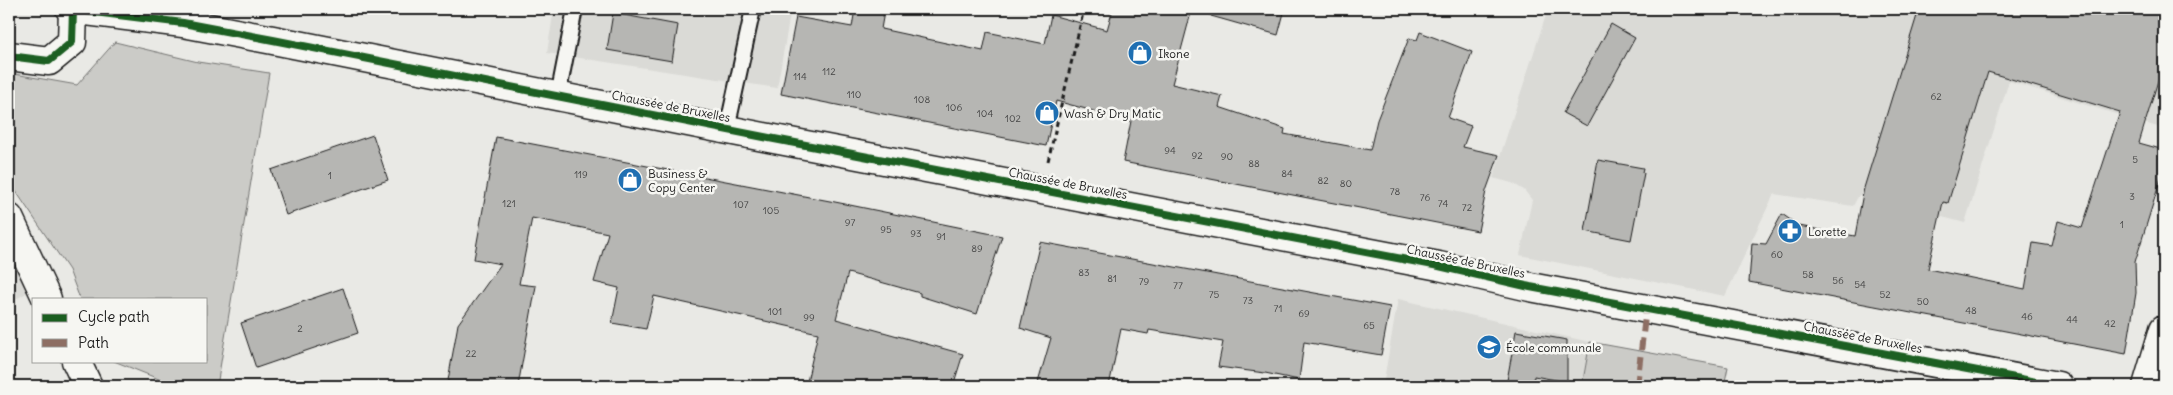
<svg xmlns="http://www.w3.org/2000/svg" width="2173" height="395" font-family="Delius,sans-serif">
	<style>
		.built { fill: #dadad6 }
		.green { fill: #cbcbc7; stroke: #747472 }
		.building { fill: #b6b6b3; stroke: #1c1c1c; fill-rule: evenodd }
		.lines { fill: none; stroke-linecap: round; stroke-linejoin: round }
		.service-casing { stroke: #1c1c1c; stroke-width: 18 }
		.tertiary-casing { stroke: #1c1c1c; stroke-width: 31 }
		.path { stroke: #1c1c1c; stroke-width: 3; stroke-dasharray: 5 4; stroke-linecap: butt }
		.service { stroke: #f6f6f2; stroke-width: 14 }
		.tertiary { stroke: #f6f6f2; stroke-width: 28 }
		.quiet { stroke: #8d6e63; stroke-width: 6; stroke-dasharray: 12 6; stroke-linecap: butt }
		.cycleway-casing { stroke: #f6f6f2; stroke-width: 11 }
		.cycleway { stroke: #1b5e20; stroke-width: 8 }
		.labels { text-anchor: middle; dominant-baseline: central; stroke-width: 5; stroke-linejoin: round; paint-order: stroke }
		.number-label { font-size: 10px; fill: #424242 }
		.poi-label { font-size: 12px; fill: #1c1c1c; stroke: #f6f6f2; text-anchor: start }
		.street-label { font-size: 12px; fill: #1c1c1c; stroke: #f6f6f2 }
	</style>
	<rect width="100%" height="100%" fill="#e9e9e5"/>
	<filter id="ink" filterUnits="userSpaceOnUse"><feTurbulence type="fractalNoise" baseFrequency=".02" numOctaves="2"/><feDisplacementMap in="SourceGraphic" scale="10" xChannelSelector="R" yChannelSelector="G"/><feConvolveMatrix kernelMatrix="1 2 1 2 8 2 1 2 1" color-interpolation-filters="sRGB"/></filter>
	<g filter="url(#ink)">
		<g class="built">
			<path d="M554,9H791L777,88L547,53Z"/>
			<path d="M1548,9H2164V129L2009,81L1965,223L1859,195L1853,206L1774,194L1725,296L1520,255L1532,200L1524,190L1512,183L1493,178Z"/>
			<path d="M9,234L37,287L9,303Z"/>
			<path d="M1398,299L1590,342L1582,386H1383Z"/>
		</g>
		<g class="green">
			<path d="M115,42L198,62L269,73L217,386H176L114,361H206V299H80L69,270L9,181V73L77,85Z"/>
			<path d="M1590,342L1728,367L1724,386H1582Z"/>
		</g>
		<g class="building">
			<path d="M855,9L884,12L881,29L983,51L987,32L1045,44L1051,15L1107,30L1113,9H1192L1172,84L1222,96L1219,107L1285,129L1284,134L1370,150L1377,120L1409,38L1417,40L1420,32L1472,52L1448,118L1471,126L1463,147L1499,155L1486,191L1478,231L1123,162L1131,121L1056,101L1046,146L781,94L796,17L852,27Z"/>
			<path d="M1212,9H1285L1278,35L1211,16Z"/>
			<path d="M1919,9H2164V61L2139,143L2164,150V168L2135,262L2136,293L2126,354L1749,282L1752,243L1766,244L1782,214L1799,226L1855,236L1864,188ZM1988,72L2120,112L2082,228L2058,221L2052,246L2033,243L2025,289L1928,269L1943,202L1948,203Z"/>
			<path d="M613,13L678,25L672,61L607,50Z"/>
			<path d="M1611,24L1635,38L1587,126L1563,113Z"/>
			<path d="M373,135L388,180L286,215L271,170Z"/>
			<path d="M496,137L835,202L1002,236L977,314L920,296V293L848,273L836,319L963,354L953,386H806L818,333L654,296L646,329L612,323L619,288L594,282L608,233L532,218L519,284L536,286L518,386H447L458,324L501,264L474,259Z"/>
			<path d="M1598,160L1643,168L1642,172L1644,173L1631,240L1585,231Z"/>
			<path d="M1040,242L1390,307L1381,355L1304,342L1299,380L1265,373L1218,367L1223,342L1149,330L1148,334L1121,329L1109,386H1037L1051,338L1020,328Z"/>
			<path d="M343,288L358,333L256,368L241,323Z"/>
			<path d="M1516,331L1567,340V382L1534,376L1533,386H1506Z"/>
		</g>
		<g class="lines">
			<defs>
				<g id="service">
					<path d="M558,96L575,9"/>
					<path d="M727,129L753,9"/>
				</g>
				<g id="tertiary">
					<path d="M70,9L183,23L273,40L769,138L1439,266L1530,287L2058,386"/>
					<path d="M9,56L49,61L72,42L73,10"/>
					<path d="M9,218L47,299"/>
					<path d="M76,361L88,386"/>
					<path d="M2147,386L2164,329"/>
				</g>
			</defs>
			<use href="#service" class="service-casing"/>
			<use href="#tertiary" class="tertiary-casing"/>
			<path class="path" d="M1048,161L1084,9"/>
			<use href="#service" class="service"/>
			<use href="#tertiary" class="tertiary"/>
			<path class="quiet" d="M1637,386L1646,308"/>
			<defs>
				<g id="cycleway">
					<path d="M70,9L183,23L273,40L769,138L1439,266L1530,287L2058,386"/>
					<path d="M9,56L49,61L72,42L73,10"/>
				</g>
			</defs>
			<use href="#cycleway" class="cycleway-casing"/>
			<use href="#cycleway" class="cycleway"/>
		</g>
	</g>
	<defs>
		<symbol id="shop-disc" viewBox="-11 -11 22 22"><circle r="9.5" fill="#1f6fb2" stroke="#f6f6f2"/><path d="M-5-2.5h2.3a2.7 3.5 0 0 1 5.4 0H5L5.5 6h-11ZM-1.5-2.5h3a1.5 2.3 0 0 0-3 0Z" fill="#fff"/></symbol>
		<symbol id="pharmacy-disc" viewBox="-11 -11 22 22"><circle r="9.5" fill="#1f6fb2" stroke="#f6f6f2"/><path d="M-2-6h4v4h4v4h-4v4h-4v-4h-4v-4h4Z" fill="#fff"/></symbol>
		<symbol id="school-disc" viewBox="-11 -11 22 22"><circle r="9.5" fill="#1f6fb2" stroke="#f6f6f2"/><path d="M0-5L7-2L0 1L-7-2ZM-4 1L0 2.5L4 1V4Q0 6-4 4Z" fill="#fff"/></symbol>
	</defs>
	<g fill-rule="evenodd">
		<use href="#shop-disc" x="1126" y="39" width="28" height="28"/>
		<use href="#shop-disc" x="1033" y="99" width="28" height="28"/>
		<use href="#shop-disc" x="616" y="166" width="28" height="28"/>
		<use href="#pharmacy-disc" x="1776" y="217" width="28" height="28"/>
		<use href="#school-disc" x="1475" y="333" width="28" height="28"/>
	</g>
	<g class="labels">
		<g class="number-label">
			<text x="829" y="71">112</text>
			<text x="800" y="76">114</text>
			<text x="854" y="94">110</text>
			<text x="1936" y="96">62</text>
			<text x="922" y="99">108</text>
			<text x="954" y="107">106</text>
			<text x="985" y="113">104</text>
			<text x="1013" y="118">102</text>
			<text x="1170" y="150">94</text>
			<text x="1197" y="155">92</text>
			<text x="1227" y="156">90</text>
			<text x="2135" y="159">5</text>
			<text x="1254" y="163">88</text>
			<text x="1287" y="173">84</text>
			<text x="581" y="174">119</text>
			<text x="330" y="175">1</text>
			<text x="1323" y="180">82</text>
			<text x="1346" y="183">80</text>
			<text x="1395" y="191">78</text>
			<text x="2132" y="196">3</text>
			<text x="1425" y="197">76</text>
			<text x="509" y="203">121</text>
			<text x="1443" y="203">74</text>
			<text x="741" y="204">107</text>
			<text x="1467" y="207">72</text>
			<text x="771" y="210">105</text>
			<text x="850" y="222">97</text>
			<text x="2122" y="224">1</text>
			<text x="886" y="229">95</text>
			<text x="916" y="233">93</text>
			<text x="941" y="236">91</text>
			<text x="977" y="248">89</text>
			<text x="1777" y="254">60</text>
			<text x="1084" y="272">83</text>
			<text x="1808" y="274">58</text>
			<text x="1112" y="278">81</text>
			<text x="1838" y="280">56</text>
			<text x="1144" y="281">79</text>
			<text x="1860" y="284">54</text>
			<text x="1178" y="285">77</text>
			<text x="1214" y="294">75</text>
			<text x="1885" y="294">52</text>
			<text x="1248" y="300">73</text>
			<text x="1923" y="301">50</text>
			<text x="1278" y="308">71</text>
			<text x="1971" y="310">48</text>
			<text x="775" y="311">101</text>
			<text x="1304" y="313">69</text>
			<text x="2027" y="316">46</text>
			<text x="809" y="317">99</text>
			<text x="2072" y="319">44</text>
			<text x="2110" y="323">42</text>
			<text x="1369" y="325">65</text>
			<text x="300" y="328">2</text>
			<text x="471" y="353">22</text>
		</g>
		<g class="poi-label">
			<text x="1158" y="53">Ikone</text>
			<text x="1064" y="113">Wash &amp; Dry Matic</text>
			<text x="648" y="173">Business &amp;<tspan x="648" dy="14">Copy Center</tspan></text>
			<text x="1808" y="231">Lorette</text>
			<text x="1506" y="347">École communale</text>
		</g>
		<g class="street-label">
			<text transform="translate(671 106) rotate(11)">Chaussée de Bruxelles</text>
			<text transform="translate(1068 183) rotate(11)">Chaussée de Bruxelles</text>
			<text transform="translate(1466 261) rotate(12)">Chaussée de Bruxelles</text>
			<text transform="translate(1863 337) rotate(11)">Chaussée de Bruxelles</text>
		</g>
	</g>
	<rect width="2173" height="395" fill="none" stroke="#f6f6f2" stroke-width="30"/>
	<rect x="15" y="15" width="2143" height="365" fill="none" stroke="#1c1c1c" stroke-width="2" filter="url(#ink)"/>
	<rect x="32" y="298" width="175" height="65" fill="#f6f6f2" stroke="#9f9f9c"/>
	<rect x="42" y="314" width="25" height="8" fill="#1b5e20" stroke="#9f9f9c"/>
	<text x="78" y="322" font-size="15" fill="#1c1c1c">Cycle path</text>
	<rect x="42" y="339" width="25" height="8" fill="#8d6e63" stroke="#9f9f9c"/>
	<text x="78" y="348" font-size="15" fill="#1c1c1c">Path</text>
</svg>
